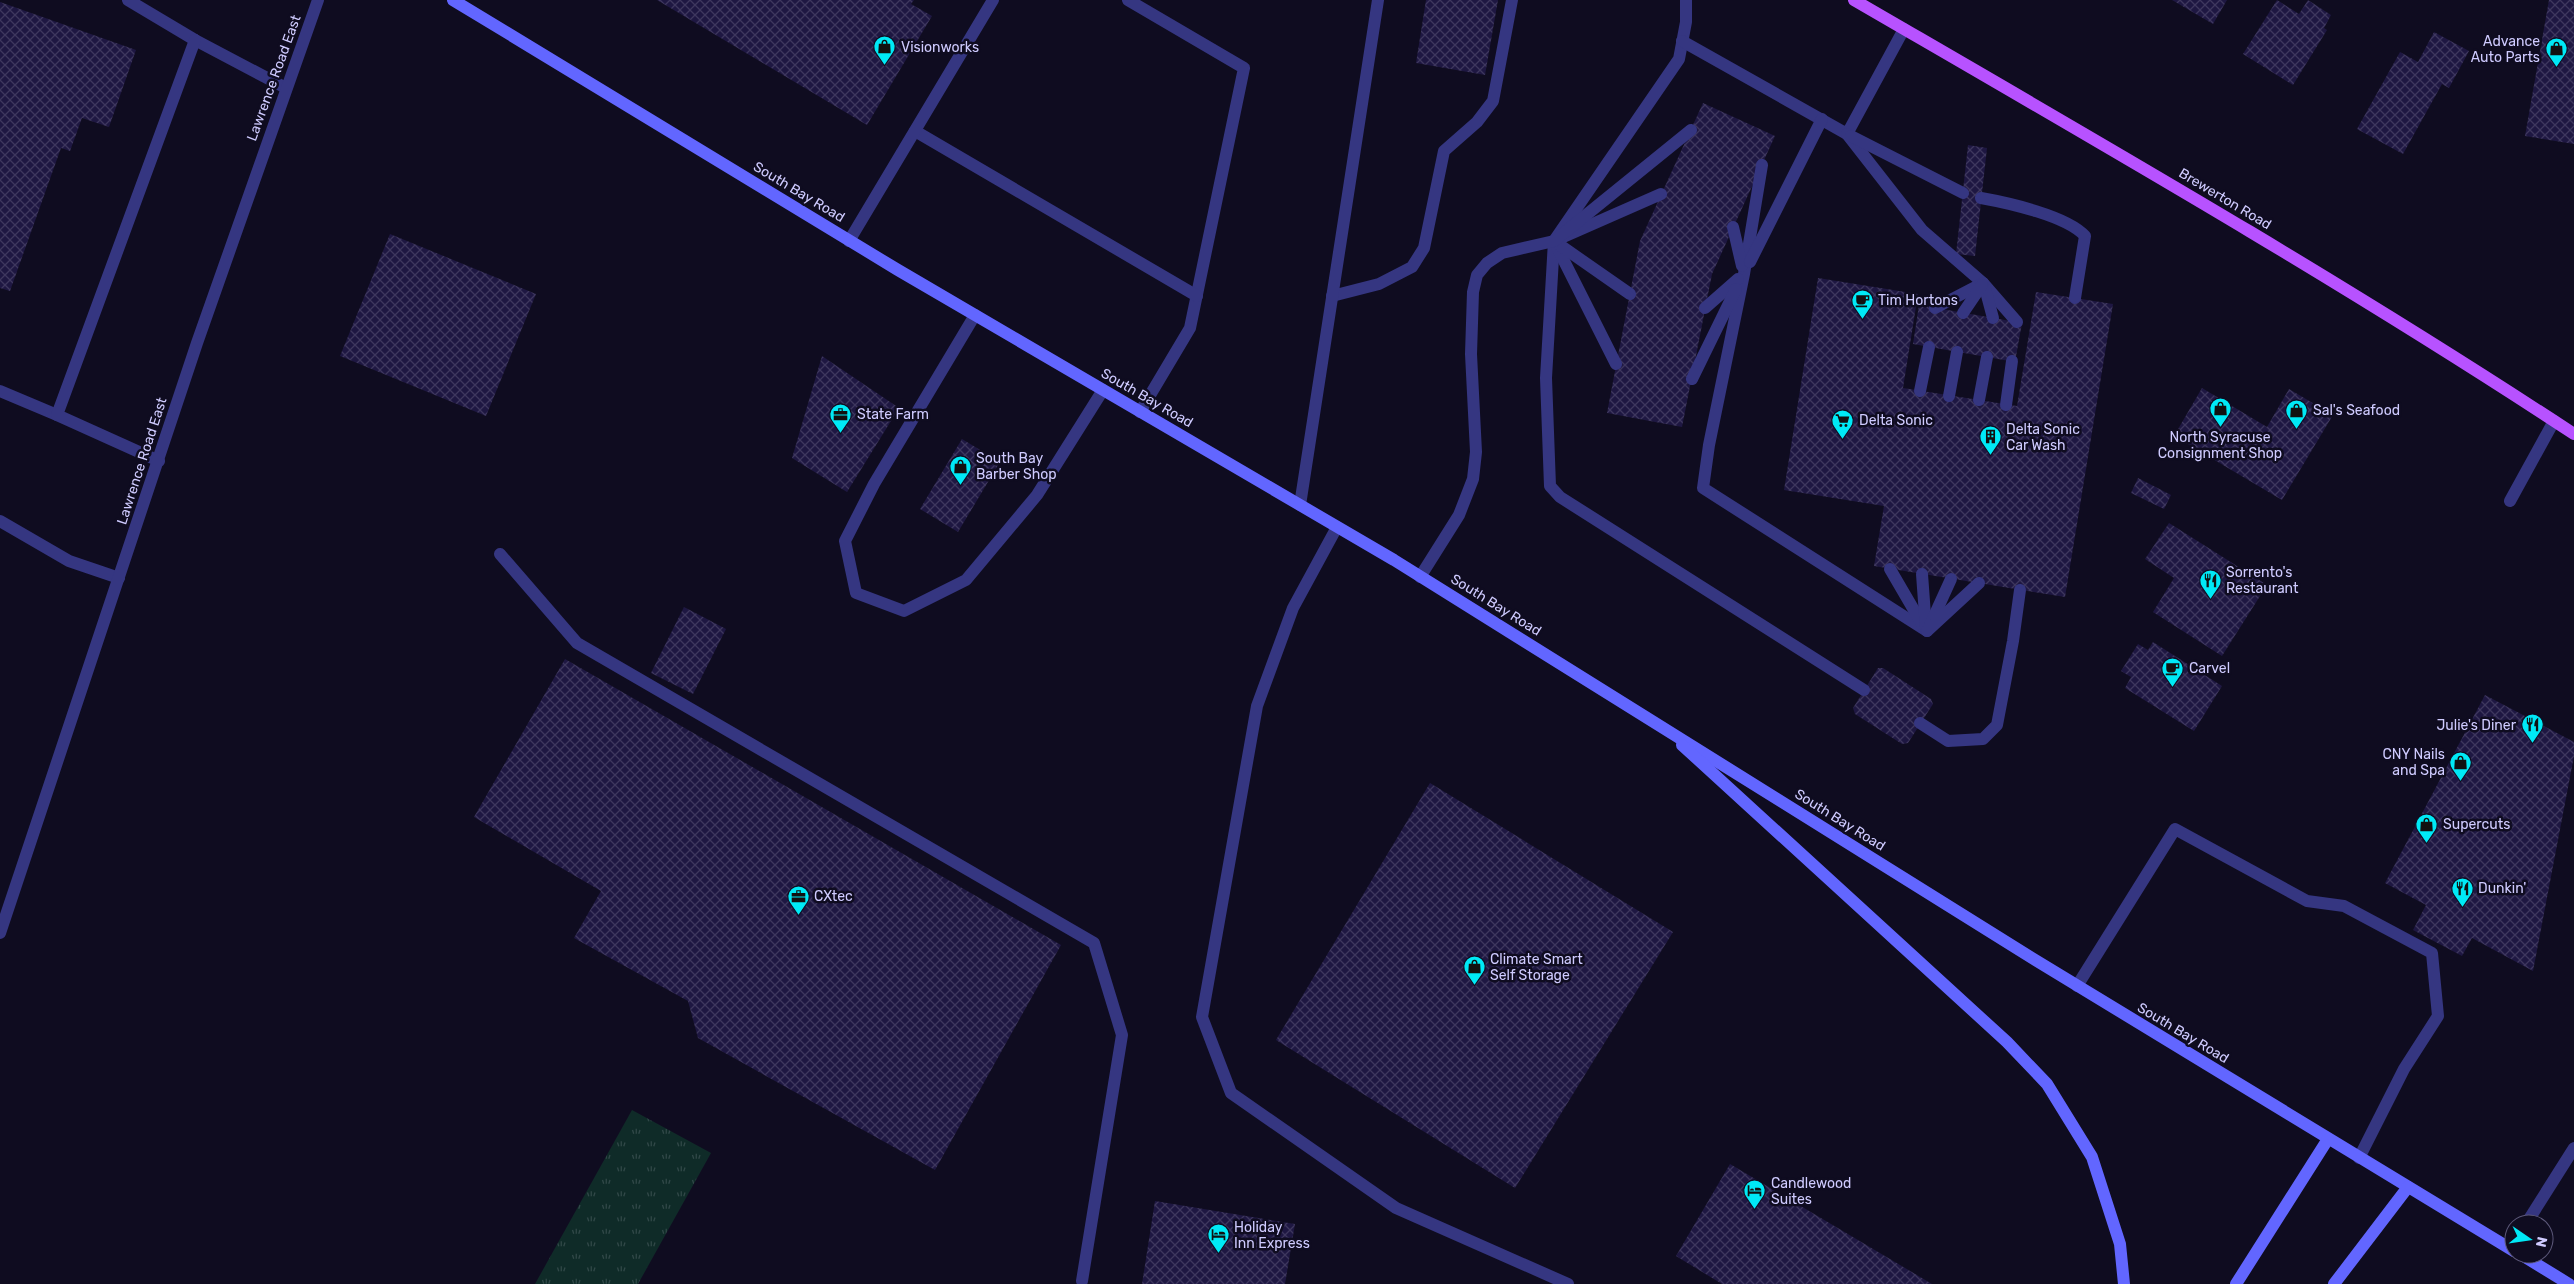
<svg xmlns="http://www.w3.org/2000/svg" width="2574" height="1284" font-family="Rubik,sans-serif">
	<style>
		.grass { fill: url(#grass-tufts) }
		.building { fill: url(#building-cross-hatch) }
		.lines { fill: none; stroke-linecap: round; stroke-linejoin: round }
		.lane { stroke: #353681; stroke-width: 12 }
		.street { stroke: #353681; stroke-width: 12 }
		.secondary { stroke: #6266ff; stroke-width: 12 }
		.primary { stroke: #b752ff; stroke-width: 12 }
		.labels { text-anchor: middle; dominant-baseline: central; stroke-width: 5; stroke-linejoin: round; paint-order: stroke }
		.poi-label { font-size: 14px; fill: #cfcbff; stroke: #0f0c20; text-anchor: start }
		.street-label { font-size: 14px; fill: #cfcbff; stroke: #0f0c20 }
	</style>
	<defs>
		<pattern id="grass-tufts" width="24" height="20" patternUnits="userSpaceOnUse" patternTransform="scale(1.25)"><rect width="24" height="20" fill="#0f2b28"/><path d="M3 7l-1-3M5 7V3M7 7l1-3M15 17l-1-3M17 17v-4M19 17l1-3" fill="none" stroke="#314848"/></pattern>
		<pattern id="building-cross-hatch" width="8" height="8" patternUnits="userSpaceOnUse" patternTransform="scale(1.25)"><rect width="8" height="8" fill="#1e1742"/><path d="M0 0l8 8M0 8l8-8" fill="none" stroke="#3e375e"/></pattern>
	</defs>
	<rect width="100%" height="100%" fill="#0f0c20"/>
	<path class="grass" d="M632,1110L711,1153L638,1284H535Z"/>
	<g class="building">
		<path d="M657,0H914L911,4L932,16L867,125Z"/>
		<path d="M1426,0H1498L1485,75L1416,63Z"/>
		<path d="M2172,0H2227L2213,24Z"/>
		<path d="M2277,0L2299,14L2308,0L2331,15L2324,28L2327,30L2293,85L2243,54Z"/>
		<path d="M2549,0H2574V144L2525,136Z"/>
		<path d="M0,2L136,50L109,127L82,118L70,151L61,148L10,291L0,288Z"/>
		<path d="M2434,32L2469,51L2449,88L2442,84L2403,154L2357,129L2400,52L2418,62Z"/>
		<path d="M1703,103L1775,136L1712,274L1682,427L1607,413L1640,241Z"/>
		<path d="M1968,145L1987,148L1975,256L1956,254Z"/>
		<path d="M390,234L536,294L486,416L340,356Z"/>
		<path d="M1818,278L1918,294L1903,388L2017,406L2036,292L2113,304L2065,597L1874,566L1884,506L1784,490Z"/>
		<path d="M1919,305L2022,323L2015,362L1913,344Z"/>
		<path d="M822,356L899,408L847,492L792,458Z"/>
		<path d="M2202,388L2267,427L2289,389L2333,415L2282,500L2174,436Z"/>
		<path d="M962,439L1000,462L958,532L920,509Z"/>
		<path d="M2138,478L2171,495L2164,509L2131,493Z"/>
		<path d="M2169,523L2267,585L2222,656L2153,612L2174,578L2145,559Z"/>
		<path d="M684,607L726,629L693,694L651,673Z"/>
		<path d="M2153,642L2222,686L2194,731L2125,688L2131,677L2121,671L2138,644L2148,650Z"/>
		<path d="M565,659L1061,945L935,1170L698,1038L688,1001L574,938L601,891L474,817Z"/>
		<path d="M1878,668H1883L1931,699L1933,704L1908,743L1902,744L1855,714L1853,708Z"/>
		<path d="M2485,695L2574,742V756L2533,971L2472,938L2462,956L2413,930L2426,905L2385,883Z"/>
		<path d="M1430,783L1673,932L1515,1188L1276,1040Z"/>
		<path d="M1730,1164L1932,1284H1722L1676,1256Z"/>
		<path d="M1155,1201L1295,1224L1285,1284H1142Z"/>
	</g>
	<g class="lines">
		<g class="lane">
			<path d="M128,0L195,40L286,88"/>
			<path d="M1128,0L1244,68L1190,328L1140,412"/>
			<path d="M1686,0V22L1679,59L1554,241L1546,378L1550,486L1560,497L1864,690"/>
			<path d="M1682,41L1847,134L1904,29"/>
			<path d="M915,131L1197,296"/>
			<path d="M1847,134L1922,230L1983,283L2017,322"/>
			<path d="M1851,136L1963,193"/>
			<path d="M1762,165L1744,274L1709,445L1703,488L1927,631"/>
			<path d="M1981,198C2009,203 2067,216 2085,236L2075,298"/>
			<path d="M1733,227L1742,266"/>
			<path d="M849,241L993,0"/>
			<path d="M1555,243L1616,364"/>
			<path d="M1750,262L1822,119"/>
			<path d="M1985,288L1993,318"/>
			<path d="M1630,294L1554,241L1661,194"/>
			<path d="M1332,296L1379,284L1412,267L1424,248L1444,151L1477,122L1493,101L1512,0"/>
			<path d="M1705,308L1738,279"/>
			<path d="M1935,308L1983,283"/>
			<path d="M1963,313L1982,285"/>
			<path d="M975,315L874,484L845,541L856,593L904,611L966,580L1037,495L1103,390"/>
			<path d="M1692,379L1736,289"/>
			<path d="M0,391L57,415"/>
			<path d="M1920,391L1929,347"/>
			<path d="M1949,396L1957,352"/>
			<path d="M1979,400L1987,357"/>
			<path d="M2006,405L2012,361"/>
			<path d="M159,461L57,415L195,40"/>
			<path d="M2510,501L2554,421"/>
			<path d="M1300,505L1378,0"/>
			<path d="M1337,527L1293,608L1257,706L1202,1017L1231,1093L1396,1208L1568,1284"/>
			<path d="M500,554L577,643L1094,943L1122,1035L1082,1281"/>
			<path d="M1890,569L1925,629"/>
			<path d="M1922,574L1926,629"/>
			<path d="M1420,577L1459,515L1473,479L1476,452L1471,354L1473,292L1477,275L1487,263L1502,253L1554,241L1691,130"/>
			<path d="M1930,625L1951,579"/>
			<path d="M1927,631L1979,583"/>
			<path d="M1920,723L1948,741L1983,739L1997,725L2013,641L2020,590"/>
			<path d="M2077,986L2175,829L2307,901L2344,906L2432,953L2438,1016L2404,1069L2359,1158"/>
			<path d="M2526,1224L2574,1148"/>
		</g>
		<g class="street">
			<path d="M0,521L69,561L119,578"/>
			<path d="M0,933L197,343L318,0"/>
		</g>
		<g class="secondary">
			<path d="M453,0L898,270L1394,560L2032,958L2514,1251"/>
			<path d="M1682,745L2007,1042L2047,1084L2092,1157L2120,1244L2124,1284"/>
			<path d="M2520,1254L2569,1284"/>
			<path d="M2236,1284L2328,1139"/>
			<path d="M2334,1284L2408,1187"/>
		</g>
		<path class="primary" d="M1854,0C2097,141 2340,280 2574,434"/>
	</g>
	<defs>
		<symbol id="shop-pin" viewBox="-11 -11 22 30"><path d="M0 17L-7.5 6A9.5 9.5 0 1 1 7.5 6Z" fill="#00e9f6" stroke="#0f0c20"/><path d="M-5-2.5h2.3a2.7 3.5 0 0 1 5.4 0H5L5.5 6h-11ZM-1.5-2.5h3a1.5 2.3 0 0 0-3 0Z" fill="#111"/></symbol>
		<symbol id="cafe-pin" viewBox="-11 -11 22 30"><path d="M0 17L-7.5 6A9.5 9.5 0 1 1 7.5 6Z" fill="#00e9f6" stroke="#0f0c20"/><path d="M-5.5-4.5H6V0H3Q3 3.5 0 3.5H-2.5Q-5.5 3.5-5.5 0ZM3-3.2v2h1.7v-2ZM-6 4.5H4V6H-6Z" fill="#111"/></symbol>
		<symbol id="office-pin" viewBox="-11 -11 22 30"><path d="M0 17L-7.5 6A9.5 9.5 0 1 1 7.5 6Z" fill="#00e9f6" stroke="#0f0c20"/><path d="M-6-3h4V-5.5h4V-3h4V5H-6ZM-1-4.5V-3h2v-1.5ZM-6 0V1H6V0Z" fill="#111"/></symbol>
		<symbol id="supermarket-pin" viewBox="-11 -11 22 30"><path d="M0 17L-7.5 6A9.5 9.5 0 1 1 7.5 6Z" fill="#00e9f6" stroke="#0f0c20"/><path d="M-6-5.5h2.5l.6 2H6L4.5 2H-2.5L-4.4-4H-6ZM-1.5 3.2a1.3 1.3 0 1 0 .1 0ZM3 3.2a1.3 1.3 0 1 0 .1 0Z" fill="#111"/></symbol>
		<symbol id="building-pin" viewBox="-11 -11 22 30"><path d="M0 17L-7.5 6A9.5 9.5 0 1 1 7.5 6Z" fill="#00e9f6" stroke="#0f0c20"/><path d="M-4-6H4V6H1V3H-1V6H-4ZM-2.5-4.3h1.7v1.8h-1.7ZM.8-4.3h1.7v1.8H.8ZM-2.5-1h1.7V.8h-1.7ZM.8-1h1.7V.8H.8Z" fill="#111"/></symbol>
		<symbol id="restaurant-pin" viewBox="-11 -11 22 30"><path d="M0 17L-7.5 6A9.5 9.5 0 1 1 7.5 6Z" fill="#00e9f6" stroke="#0f0c20"/><path d="M-5-6h1v4h1v-4h1v4h1v-4h1v5L-1.5 .5V6h-2V.5L-5-1ZM5-6V6H3V1.5H1.5Q1.5-4 5-6Z" fill="#111"/></symbol>
		<symbol id="hotel-pin" viewBox="-11 -11 22 30"><path d="M0 17L-7.5 6A9.5 9.5 0 1 1 7.5 6Z" fill="#00e9f6" stroke="#0f0c20"/><path d="M-6-4.5h1.5V1H6V5H4.5V3h-9V5H-6ZM-4 0a1.8 1.8 0 1 1 3.6 0ZM.5 0V-2.5h3Q6-2.5 6 0Z" fill="#111"/></symbol>
	</defs>
	<g fill-rule="evenodd">
		<use href="#shop-pin" x="872" y="34" width="25" height="34"/>
		<use href="#shop-pin" x="2544" y="36" width="25" height="34"/>
		<use href="#cafe-pin" x="1850" y="288" width="25" height="34"/>
		<use href="#shop-pin" x="2208" y="396" width="25" height="34"/>
		<use href="#shop-pin" x="2284" y="398" width="25" height="34"/>
		<use href="#office-pin" x="828" y="402" width="25" height="34"/>
		<use href="#supermarket-pin" x="1830" y="408" width="25" height="34"/>
		<use href="#building-pin" x="1978" y="424" width="25" height="34"/>
		<use href="#shop-pin" x="948" y="454" width="25" height="34"/>
		<use href="#restaurant-pin" x="2198" y="568" width="25" height="34"/>
		<use href="#cafe-pin" x="2160" y="656" width="25" height="34"/>
		<use href="#restaurant-pin" x="2520" y="712" width="25" height="34"/>
		<use href="#shop-pin" x="2448" y="750" width="25" height="34"/>
		<use href="#shop-pin" x="2414" y="812" width="25" height="34"/>
		<use href="#restaurant-pin" x="2450" y="876" width="25" height="34"/>
		<use href="#office-pin" x="786" y="884" width="25" height="34"/>
		<use href="#shop-pin" x="1462" y="954" width="25" height="34"/>
		<use href="#hotel-pin" x="1742" y="1178" width="25" height="34"/>
		<use href="#hotel-pin" x="1206" y="1222" width="25" height="34"/>
	</g>
	<g class="labels">
		<g class="poi-label">
			<text x="2540" y="41" text-anchor="end">Advance<tspan x="2540" dy="16">Auto Parts</tspan></text>
			<text x="901" y="47">Visionworks</text>
			<text x="1878" y="300">Tim Hortons</text>
			<text x="2313" y="410">Sal's Seafood</text>
			<text x="857" y="414">State Farm</text>
			<text x="1859" y="420">Delta Sonic</text>
			<text x="2006" y="429">Delta Sonic<tspan x="2006" dy="16">Car Wash</tspan></text>
			<text x="2220" y="437" text-anchor="middle">North Syracuse<tspan x="2220" dy="16">Consignment Shop</tspan></text>
			<text x="976" y="458">South Bay<tspan x="976" dy="16">Barber Shop</tspan></text>
			<text x="2226" y="572">Sorrento's<tspan x="2226" dy="16">Restaurant</tspan></text>
			<text x="2189" y="668">Carvel</text>
			<text x="2516" y="725" text-anchor="end">Julie's Diner</text>
			<text x="2445" y="754" text-anchor="end">CNY Nails<tspan x="2445" dy="16">and Spa</tspan></text>
			<text x="2443" y="824">Supercuts</text>
			<text x="2478" y="888">Dunkin'</text>
			<text x="814" y="896">CXtec</text>
			<text x="1490" y="959">Climate Smart<tspan x="1490" dy="16">Self Storage</tspan></text>
			<text x="1771" y="1183">Candlewood<tspan x="1771" dy="16">Suites</tspan></text>
			<text x="1234" y="1227">Holiday<tspan x="1234" dy="16">Inn Express</tspan></text>
		</g>
		<g class="street-label">
			<text transform="translate(274 78) rotate(-70)">Lawrence Road East</text>
			<text transform="translate(799 192) rotate(31)">South Bay Road</text>
			<text transform="translate(2225 199) rotate(31)">Brewerton Road</text>
			<text transform="translate(1147 398) rotate(30)">South Bay Road</text>
			<text transform="translate(142 461) rotate(-72)">Lawrence Road East</text>
			<text transform="translate(1496 605) rotate(32)">South Bay Road</text>
			<text transform="translate(1840 820) rotate(32)">South Bay Road</text>
			<text transform="translate(2183 1033) rotate(31)">South Bay Road</text>
		</g>
	</g>
	<g transform="translate(2529 1239) rotate(103)"><circle r="24" fill="#0f0c20" stroke="#5c5879"/>
	<path d="M0-4L9 19L0 12L-9 19Z" fill="#00e9f6"/>
	<text y="-8" font-size="14" font-weight="bold" text-anchor="middle" fill="#cfcbff">N</text>
	</g>
</svg>
